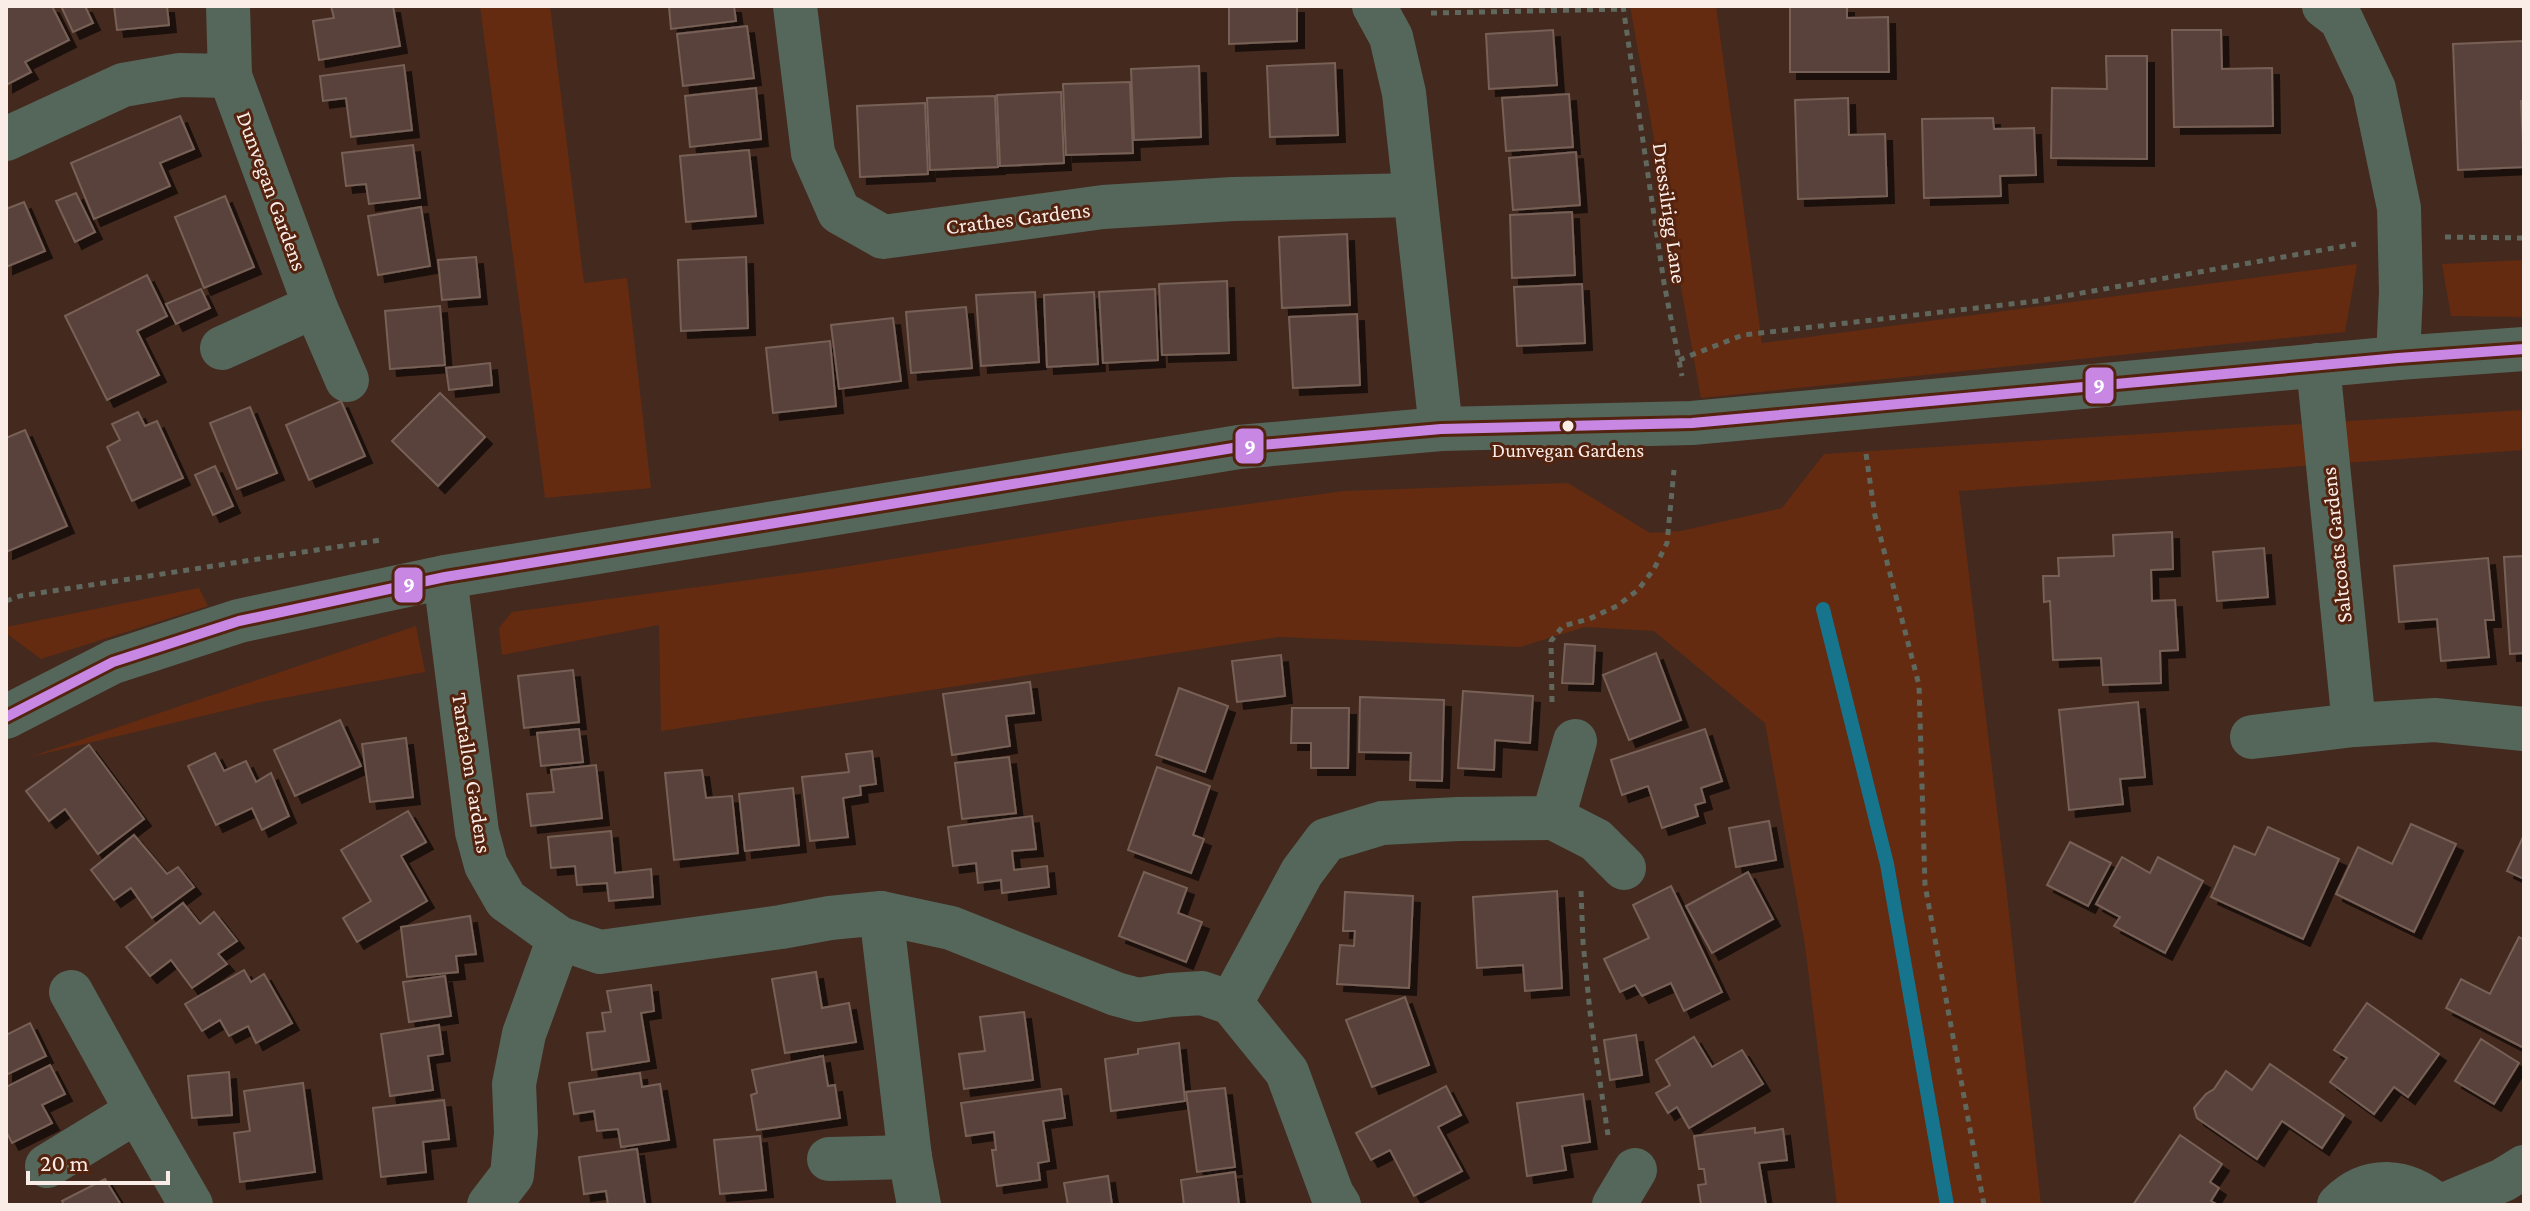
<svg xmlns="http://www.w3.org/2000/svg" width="2530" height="1211" font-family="'Crimson Pro',serif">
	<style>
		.green { fill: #642b11 }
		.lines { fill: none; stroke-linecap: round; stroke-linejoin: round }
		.stream { stroke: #16748c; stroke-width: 14 }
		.building { fill: #58433a; stroke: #776057; stroke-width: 2; filter: url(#shadow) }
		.path { stroke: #60685e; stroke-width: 5; stroke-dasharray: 6 6; stroke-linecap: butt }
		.minor { stroke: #55675b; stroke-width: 44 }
		.bus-1-casing { stroke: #53230f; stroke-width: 16 }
		.bus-1 { stroke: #c787e3; stroke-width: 10 }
		.bus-dot { fill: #faede8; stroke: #53230f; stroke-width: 3 }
		.labels { text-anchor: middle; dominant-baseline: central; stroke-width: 6; stroke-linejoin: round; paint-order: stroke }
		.bus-label { font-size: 20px; fill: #faede8; stroke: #53230f }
		.street-label { font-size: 22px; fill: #faede8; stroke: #53230f }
		.line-badge { stroke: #53230f; stroke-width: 3 }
		.badge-label { font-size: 22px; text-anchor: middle; font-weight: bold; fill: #fff }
	</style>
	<defs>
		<filter id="shadow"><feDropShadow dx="7" dy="7" stdDeviation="0" flood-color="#0009"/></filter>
	</defs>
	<rect width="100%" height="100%" fill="#44291e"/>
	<g class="green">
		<path d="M480,6H550L584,283L627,278L651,488L545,498Z"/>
		<path d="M1630,6H1716L1762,343L2357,264L2345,332L1701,398Z"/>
		<path d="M2524,260V317L2451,316L2442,264Z"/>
		<path d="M2524,410V450L1959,491L2006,886L2041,1205H1837L1805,945L1765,723L1654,631L1585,627L1520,647L1279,637L661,731L659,625L502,655L499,628L512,612L837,568L1124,521L1344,491L1568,483L1650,533L1681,531L1782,508L1824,454Z"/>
		<path d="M199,588L208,606L41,659L6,633V627Z"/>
		<path d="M416,626L425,672L261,702L30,757Z"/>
	</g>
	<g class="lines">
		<path class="stream" d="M1823,609L1887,864L1947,1205"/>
	</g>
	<g class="building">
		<path d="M9,6H52L69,40L25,62L31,72L6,85V8Z"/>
		<path d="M61,6H85L93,23L73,32Z"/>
		<path d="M114,6H167L169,25L117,30Z"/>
		<path d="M331,6H393L400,46L319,60L313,21L334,18Z"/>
		<path d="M669,6H734L736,21L671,29Z"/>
		<path d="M1229,6H1297V41L1229,44Z"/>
		<path d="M1790,6H1847V18L1888,17L1889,72H1790Z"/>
		<path d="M747,26L754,78L683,86L677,34Z"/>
		<path d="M1553,30L1557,85L1489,89L1486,34Z"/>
		<path d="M2172,30H2221L2222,69L2272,68L2273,126L2174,127Z"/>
		<path d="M2524,41V101H2521L2524,167L2458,170L2453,44Z"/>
		<path d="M2106,56H2147V159L2051,158L2052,88L2107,89Z"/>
		<path d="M1335,63L1338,135L1270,137L1267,66Z"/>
		<path d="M404,65L412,130L351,137L346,98L323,101L320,76Z"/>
		<path d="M1199,66L1201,137L1134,140L1131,69Z"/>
		<path d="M1130,82L1133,153L1066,155L1063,84Z"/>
		<path d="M756,88L761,139L690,147L685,96Z"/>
		<path d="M1061,92L1064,163L1000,166L997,95Z"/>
		<path d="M1569,94L1573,147L1506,151L1502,98Z"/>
		<path d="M995,96L998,167L930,170L927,98Z"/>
		<path d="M1848,98L1849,135L1885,134L1887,196L1798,199L1795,100Z"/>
		<path d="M925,103L928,174L860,177L857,106Z"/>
		<path d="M180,116L194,149L160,163L170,186L94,219L71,163Z"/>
		<path d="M1993,118L1994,129L2034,128L2036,175L2000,176L2001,196L1924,198L1922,119Z"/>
		<path d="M413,145L420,198L369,204L366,184L346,186L342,153Z"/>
		<path d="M749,150L756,216L686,222L680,156Z"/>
		<path d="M1576,152L1580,205L1513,210L1509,158Z"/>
		<path d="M76,193L95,232L75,242L56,201Z"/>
		<path d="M225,196L254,267L204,288L175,217Z"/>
		<path d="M24,202L45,251L6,267V209Z"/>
		<path d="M421,207L430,266L378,275L368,216Z"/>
		<path d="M1572,212L1575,275L1512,278L1510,215Z"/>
		<path d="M1347,234L1350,305L1282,308L1279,237Z"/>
		<path d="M476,257L480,297L442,300L438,260Z"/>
		<path d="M746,257L748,328L681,331L678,260Z"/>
		<path d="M147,275L167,316L137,331L159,375L107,400L65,316Z"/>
		<path d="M1227,281L1229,353L1162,355L1159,284Z"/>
		<path d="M1582,284L1585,343L1517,346L1514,287Z"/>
		<path d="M201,289L210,308L176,324L166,304Z"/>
		<path d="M1155,289L1158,360L1103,363L1099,292Z"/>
		<path d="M1035,292L1039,362L981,366L976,295Z"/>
		<path d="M1094,292L1098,364L1047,367L1044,295Z"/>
		<path d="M440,306L445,365L390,369L385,311Z"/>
		<path d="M966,307L972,368L911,373L906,312Z"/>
		<path d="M1357,314L1360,385L1293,388L1289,317Z"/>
		<path d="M893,318L901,381L839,389L831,325Z"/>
		<path d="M830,341L836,406L773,413L766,348Z"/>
		<path d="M490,363L492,385L449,390L446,368Z"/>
		<path d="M440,393L485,437L438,486L392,441Z"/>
		<path d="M341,401L365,456L309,480L286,425Z"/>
		<path d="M250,407L277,473L237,489L210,423Z"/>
		<path d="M138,412L145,426L157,421L183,478L132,501L107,447L120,440L112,424Z"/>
		<path d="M25,430L67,526L6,552V438Z"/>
		<path d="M215,466L233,506L213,515L195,475Z"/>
		<path d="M2172,532L2173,569L2151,570L2152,601L2175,600L2178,650L2160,651L2161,683L2103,685L2101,658L2053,660L2050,601L2044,602L2043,576H2059L2058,558L2114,556L2113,535Z"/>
		<path d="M2264,548L2268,597L2217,601L2213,552Z"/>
		<path d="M2524,556V653L2510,654L2504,557Z"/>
		<path d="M2488,558L2494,620H2485L2489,657L2441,661L2437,619L2399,622L2394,566Z"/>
		<path d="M1565,644L1595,646L1593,684L1562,683Z"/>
		<path d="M1656,653L1681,720L1629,740L1603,675Z"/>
		<path d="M1281,655L1285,696L1237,702L1232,661Z"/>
		<path d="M573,670L579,722L524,728L518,676Z"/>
		<path d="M1030,682L1034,713L1006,716L1010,746L952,755L943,694Z"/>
		<path d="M1179,688L1228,706L1205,772L1156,755Z"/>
		<path d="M1463,691L1533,696L1530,743L1495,740L1494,770L1458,768Z"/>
		<path d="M1360,697L1444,700L1442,781L1410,780L1411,753L1359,752Z"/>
		<path d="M2138,702L2145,777L2120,779L2123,804L2069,810L2059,710Z"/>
		<path d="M1292,708H1349L1348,768H1311V743H1291Z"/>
		<path d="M340,720L361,766L295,796L274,750Z"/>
		<path d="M579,729L583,762L541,766L537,733Z"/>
		<path d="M1705,729L1722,781L1701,788L1705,802L1695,805L1698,816L1662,828L1648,786L1622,795L1611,760Z"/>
		<path d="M406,738L413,797L370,802L362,744Z"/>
		<path d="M89,745L144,819L98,854L65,809L49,821L26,791Z"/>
		<path d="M872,751L876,784L860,786L861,795L843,798L848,837L810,841L802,777L849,772L846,754Z"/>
		<path d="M215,753L224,771L246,761L256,782L271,773L289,816L262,830L252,808L216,825L188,766Z"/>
		<path d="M1009,757L1016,813L962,819L955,763Z"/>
		<path d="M596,765L602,818L531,826L527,794L554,792L551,770Z"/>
		<path d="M1157,767L1210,786L1193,835L1204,839L1191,873L1128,850Z"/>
		<path d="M702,770L706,798L732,796L738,853L674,860L665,773Z"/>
		<path d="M793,788L799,845L745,851L739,794Z"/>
		<path d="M408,811L426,842L401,856L427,901L357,942L343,918L371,901L341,850Z"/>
		<path d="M1032,816L1036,849L1012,851L1014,870L1047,866L1049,887L1002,893L1001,880L978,883L976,863L953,866L948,827Z"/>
		<path d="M1769,821L1776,860L1736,867L1729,828Z"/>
		<path d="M2411,824L2456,844L2414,932L2336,894L2358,847L2392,864Z"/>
		<path d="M2268,827L2339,859L2303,939L2211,897L2234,846L2255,855Z"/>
		<path d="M611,831L615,873L651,869L653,897L609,901L607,883L577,885L575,866L551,868L548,837Z"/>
		<path d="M134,835L167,874L178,867L194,887L152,918L131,888L114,900L91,870Z"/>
		<path d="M2524,835V879L2507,871Z"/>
		<path d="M2070,842L2111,863L2088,906L2047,885Z"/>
		<path d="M2122,857L2150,873L2158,857L2203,881L2165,953L2114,926L2120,917L2096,904Z"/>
		<path d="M1144,872L1187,888L1178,913L1202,922L1186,962L1119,936Z"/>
		<path d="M1748,872L1773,919L1712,953L1686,906Z"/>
		<path d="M1671,886L1722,992L1684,1011L1671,983L1642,996L1635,985L1620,992L1604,959L1649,938L1633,905Z"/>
		<path d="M1557,891L1562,988L1525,991L1523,965L1477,968L1473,897Z"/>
		<path d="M1345,892L1413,896L1409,988L1337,984L1340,945L1354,946L1355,931H1343Z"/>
		<path d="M183,903L200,924L214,912L237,941L218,954L227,964L192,988L171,960L150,976L126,947Z"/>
		<path d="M470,916L476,954L456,956L458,972L407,977L401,927Z"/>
		<path d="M2519,937L2524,940V1048L2446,1008L2461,979L2490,994Z"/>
		<path d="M244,970L251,982L264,974L292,1023L256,1043L248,1026L229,1036L220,1020L202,1031L185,1004Z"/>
		<path d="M816,972L822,1008L849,1003L856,1042L785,1053L772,979Z"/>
		<path d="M445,976L451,1016L409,1022L403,982Z"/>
		<path d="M651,985L654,1011L641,1013L649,1061L592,1070L587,1033L605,1031L602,1013L611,1012L607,991Z"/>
		<path d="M1405,997L1429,1065L1372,1087L1346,1020Z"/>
		<path d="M2367,1003L2439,1054L2408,1097L2394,1087L2374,1114L2330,1082L2347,1058L2334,1050Z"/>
		<path d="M1024,1012L1033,1080L964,1089L959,1054L985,1051L980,1017Z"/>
		<path d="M30,1023L46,1056L6,1075V1035Z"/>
		<path d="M439,1025L443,1054L428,1056L433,1090L390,1096L381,1034Z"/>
		<path d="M1636,1035L1642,1075L1610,1080L1604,1040Z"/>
		<path d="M1694,1037L1712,1067L1742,1050L1763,1084L1689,1128L1677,1107L1668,1113L1656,1093L1670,1085L1656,1060Z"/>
		<path d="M2481,1039L2519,1063L2494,1104L2455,1081Z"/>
		<path d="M1179,1043L1185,1101L1111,1111L1105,1059L1138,1054V1049Z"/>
		<path d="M823,1056L828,1086L835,1085L840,1118L757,1130L751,1095L757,1093L752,1070Z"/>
		<path d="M2270,1064L2344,1115L2322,1148L2282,1121L2257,1159L2197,1118L2194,1108L2206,1094L2214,1089L2226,1071L2252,1090Z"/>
		<path d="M50,1065L65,1094L42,1105L52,1123L12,1143L6,1131V1087Z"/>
		<path d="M229,1072L232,1115L192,1118L188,1076Z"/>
		<path d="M640,1073L642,1087L660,1084L669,1140L621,1147L618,1129L597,1131L594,1111L574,1114L569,1083Z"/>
		<path d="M303,1083L315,1172L240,1182L234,1133L250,1131L244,1091Z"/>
		<path d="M1446,1086L1461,1115L1438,1127L1462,1171L1414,1196L1390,1150L1371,1160L1356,1133Z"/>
		<path d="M1225,1088L1235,1167L1197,1172L1186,1092Z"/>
		<path d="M1061,1089L1065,1118L1043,1121L1049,1161L1038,1163L1040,1180L997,1186L992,1150H996L994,1132L966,1136L961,1103Z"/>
		<path d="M1583,1094L1590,1142L1562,1146L1566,1170L1527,1176L1517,1103Z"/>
		<path d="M444,1100L449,1139L423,1142L426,1172L381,1177L373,1108Z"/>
		<path d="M1755,1128V1133L1783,1129L1787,1160L1759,1163L1766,1205H1701L1698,1185L1706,1184L1704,1169H1699L1694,1136Z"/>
		<path d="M2180,1135L2222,1164L2210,1182L2219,1188L2211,1201L2218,1205H2133Z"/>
		<path d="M760,1136L766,1190L720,1194L714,1140Z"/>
		<path d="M637,1149L645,1205H608L606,1191L584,1194L579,1157Z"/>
		<path d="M1235,1172L1239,1205H1184L1181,1180Z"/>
		<path d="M1108,1176L1112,1205H1068L1064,1183Z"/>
		<path d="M105,1179L121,1205H64L62,1201Z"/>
	</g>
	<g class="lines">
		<g class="path">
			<path d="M1623,6L1664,283L1682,376"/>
			<path d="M1431,13L1624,9"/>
			<path d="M2445,237L2524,238"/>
			<path d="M1679,360L1743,335L2037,301L2356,244"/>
			<path d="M1866,454L1875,516L1919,685L1925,885L1984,1205"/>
			<path d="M6,601L20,596L381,540"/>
			<path d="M1552,702L1551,641L1563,626L1589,619L1617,606L1638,590L1654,569L1667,543L1674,470"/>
			<path d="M1581,891L1583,942L1591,1022L1608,1135"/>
		</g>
		<g class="minor">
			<path d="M795,6L813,153L839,212L883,237L1103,207L1233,199L1415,195"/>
			<path d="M1374,6L1391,37L1404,93L1441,429"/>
			<path d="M2324,6L2341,19L2374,89L2399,208L2401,292L2398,358"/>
			<path d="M230,76L315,306L347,380"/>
			<path d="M6,139L123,85L180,75L230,76L228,6"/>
			<path d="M222,348L315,306"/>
			<path d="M445,577L477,832L486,865L506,900L559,938L600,952L781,927L830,918L881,913L951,928L1116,994L1138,1000L1170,995L1202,993L1231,1003L1302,872L1326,840L1382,823L1458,819L1553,818L1575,741"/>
			<path d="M6,717L113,662L239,621L445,577L1239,447L1441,429L1692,423L2398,358L2524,349"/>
			<path d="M2354,725L2435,720L2524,729"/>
			<path d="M2252,737L2354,725L2318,365"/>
			<path d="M1553,818L1596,840L1624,868"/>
			<path d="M881,913L910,1157L919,1205"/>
			<path d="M71,992L137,1111"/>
			<path d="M1231,1003L1287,1072L1332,1194L1339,1205"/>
			<path d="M829,1159L910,1157"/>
			<path d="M47,1166L137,1111L191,1205"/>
			<path d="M489,1205L512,1175L516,1133L514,1084L524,1034L559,938"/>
			<path d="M1614,1205L1635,1170"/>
			<path d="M2339,1205C2369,1175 2406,1179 2436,1205"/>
			<path d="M2444,1205L2503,1180L2524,1167"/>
		</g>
		<defs>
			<path id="bus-1" d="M6,717L113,662L239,621L445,577L1239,447L1441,429L1692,423L2398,358L2524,349"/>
		</defs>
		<use href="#bus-1" class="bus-1-casing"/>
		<use href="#bus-1" class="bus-1"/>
	</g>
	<circle class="bus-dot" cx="1568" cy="426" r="7"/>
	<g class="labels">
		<g class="bus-label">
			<text x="1568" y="450">Dunvegan Gardens</text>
		</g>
		<g class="street-label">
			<text transform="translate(272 191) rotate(70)">Dunvegan Gardens</text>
			<text transform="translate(1670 213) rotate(82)">Dressilrigg Lane</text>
			<text transform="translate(1018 218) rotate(-7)">Crathes Gardens</text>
			<text transform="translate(2336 545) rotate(-96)">Saltcoats Gardens</text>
			<text transform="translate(472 773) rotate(81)">Tantallon Gardens</text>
		</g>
	</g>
	<g class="line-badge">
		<rect x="2084" y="366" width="31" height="39" rx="8" fill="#c787e3"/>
		<rect x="1234" y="427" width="31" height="38" rx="8" fill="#c787e3"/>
		<rect x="393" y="566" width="31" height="38" rx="8" fill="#c787e3"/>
	</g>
	<g class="badge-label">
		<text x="2099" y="393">9</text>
		<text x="1250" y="454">9</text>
		<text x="409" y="592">9</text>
	</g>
	<rect width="2530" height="1211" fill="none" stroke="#faede8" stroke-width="16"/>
	<path d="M28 1171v12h140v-12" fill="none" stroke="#faede8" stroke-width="4"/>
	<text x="40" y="1171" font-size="24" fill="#faede8" stroke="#53230f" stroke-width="6" paint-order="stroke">20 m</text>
</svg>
